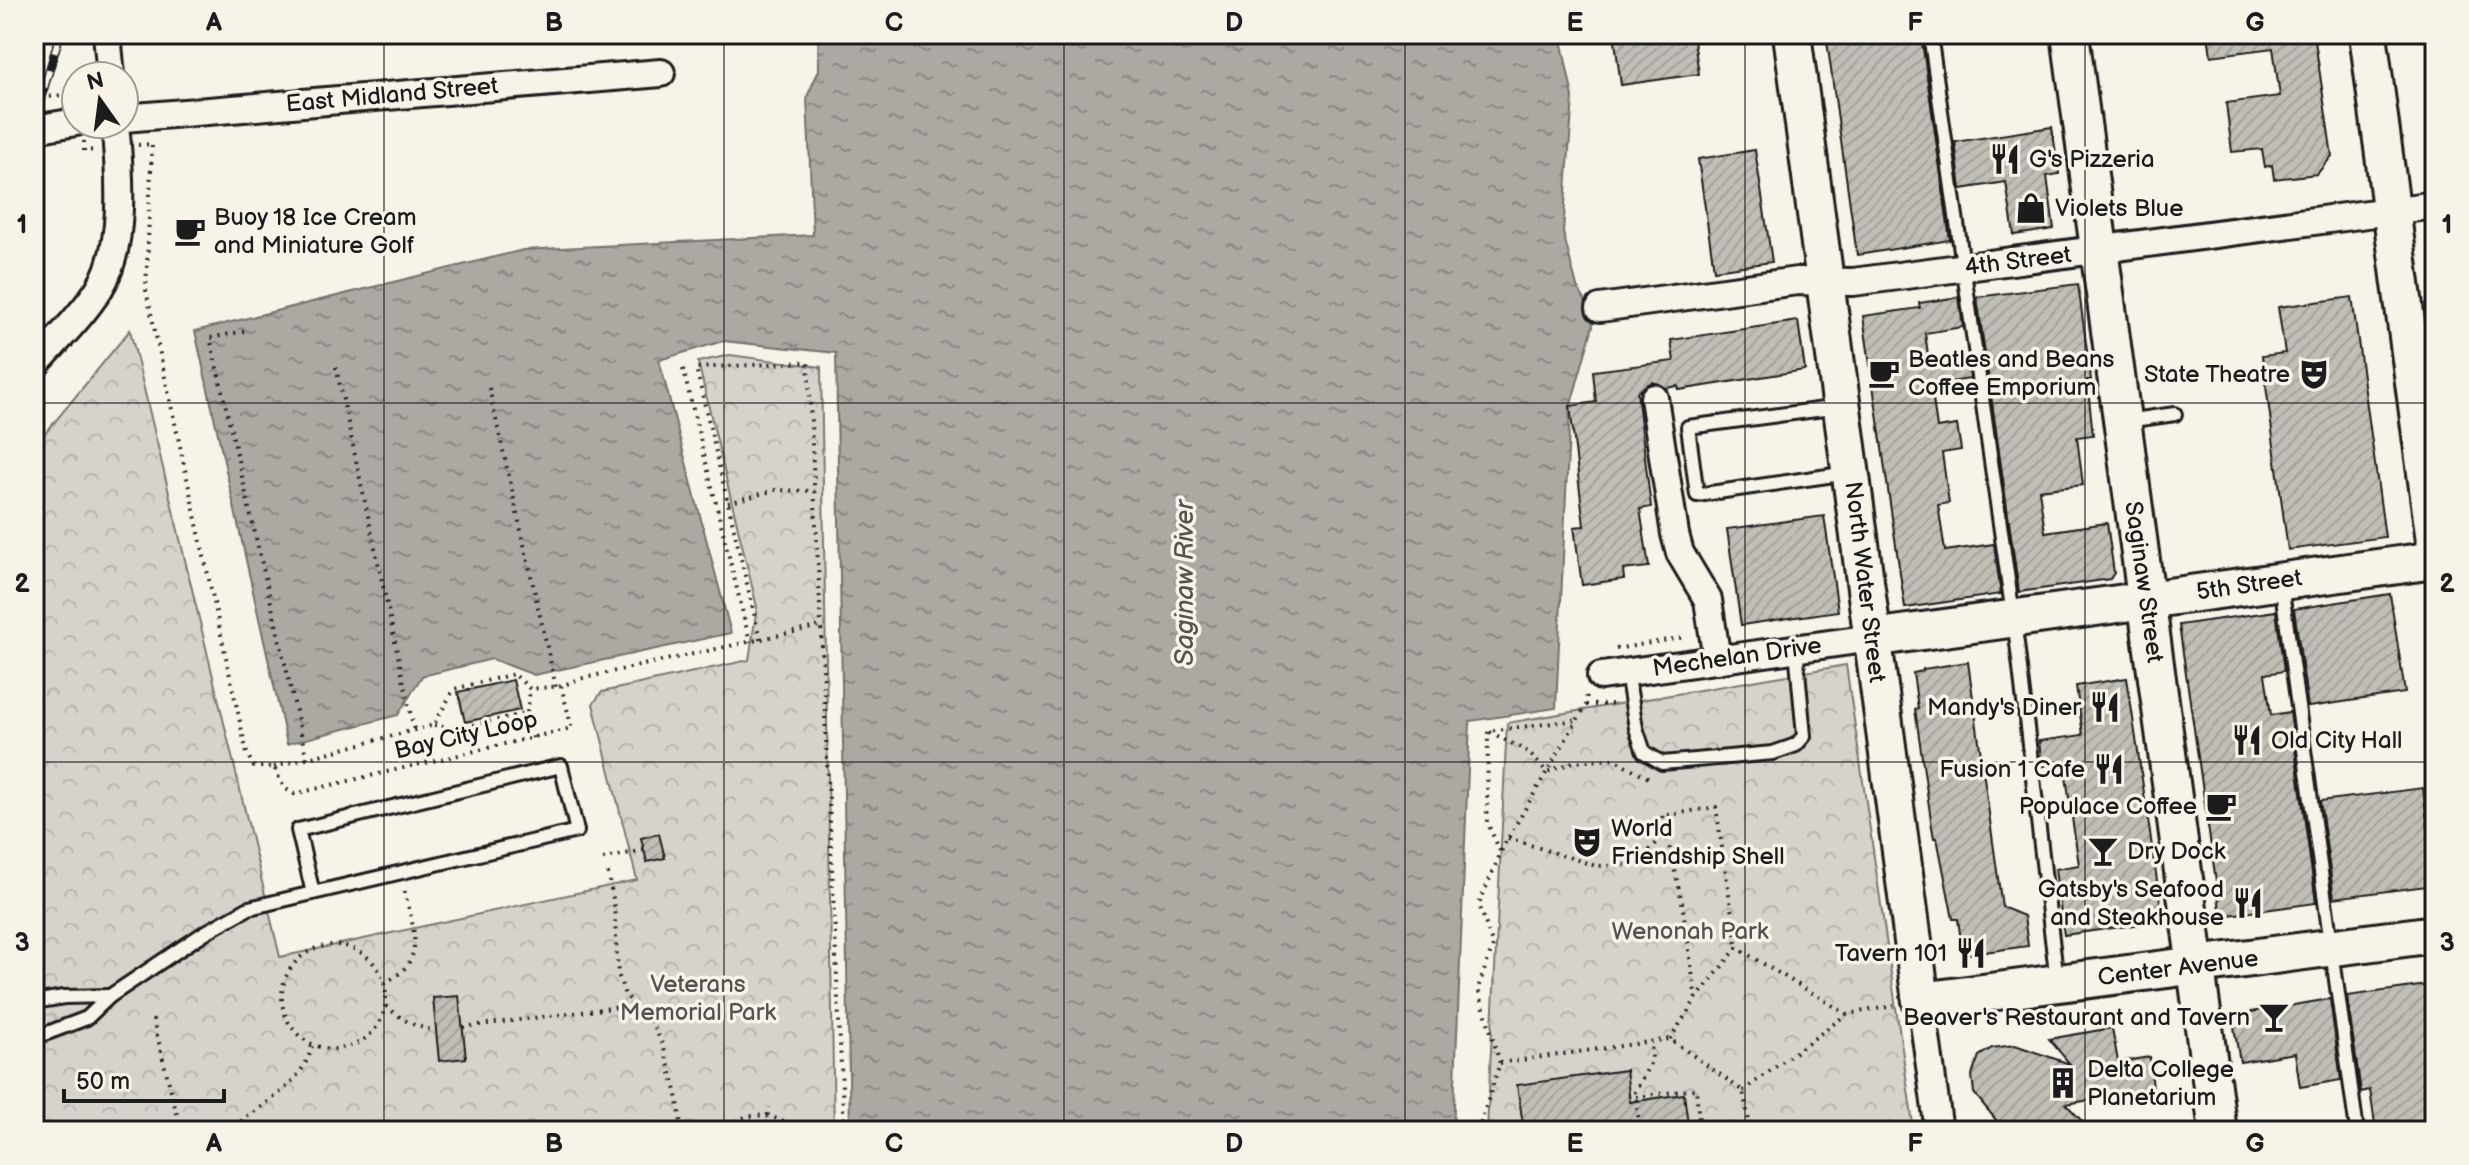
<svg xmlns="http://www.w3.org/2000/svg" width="2469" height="1165" font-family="'Balsamiq Sans',sans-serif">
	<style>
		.forest { fill: url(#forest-crowns); stroke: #7a7874; stroke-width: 2 }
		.water { fill: url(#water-ripples); stroke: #72716c; stroke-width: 2 }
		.building { fill: url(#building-hatch); stroke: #1c1c1c; stroke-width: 2 }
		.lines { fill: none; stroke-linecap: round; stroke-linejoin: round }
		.lane-casing { stroke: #1c1c1c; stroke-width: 18 }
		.street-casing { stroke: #1c1c1c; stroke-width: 32 }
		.secondary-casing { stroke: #1c1c1c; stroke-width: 42 }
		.path { stroke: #1c1c1c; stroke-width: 4; stroke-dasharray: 2 6; stroke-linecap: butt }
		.lane { stroke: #f7f3e8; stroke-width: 12 }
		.street { stroke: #f7f3e8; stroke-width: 26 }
		.secondary { stroke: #f7f3e8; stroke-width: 36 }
		.rail-casing { stroke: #1c1c1c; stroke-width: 9 }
		.rail { stroke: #f7f3e8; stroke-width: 6; stroke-dasharray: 18; stroke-linecap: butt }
		.grid { fill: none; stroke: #1c1c1c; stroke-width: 2; stroke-opacity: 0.55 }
		.labels { text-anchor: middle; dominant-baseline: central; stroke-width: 7; stroke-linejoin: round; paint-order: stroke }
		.street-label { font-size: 24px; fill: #1c1c1c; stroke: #f7f3e8 }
		.poi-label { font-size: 24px; fill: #1c1c1c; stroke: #f7f3e8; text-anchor: start }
		.park-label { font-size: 24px; fill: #545351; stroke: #f7f3e8 }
		.water-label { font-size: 26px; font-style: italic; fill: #565452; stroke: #f7f3e8 }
		.neatline { fill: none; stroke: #1c1c1c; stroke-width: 3 }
		.grid-label { font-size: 26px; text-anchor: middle; font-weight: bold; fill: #1c1c1c }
	</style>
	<defs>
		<pattern id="forest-crowns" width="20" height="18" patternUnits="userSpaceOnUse" patternTransform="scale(2)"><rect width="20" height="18" fill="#d7d3cb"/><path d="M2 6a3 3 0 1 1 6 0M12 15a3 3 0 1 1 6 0" fill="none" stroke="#b8b5ae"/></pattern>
		<pattern id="water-ripples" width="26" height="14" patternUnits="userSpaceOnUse" patternTransform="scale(2)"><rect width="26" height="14" fill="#aca9a2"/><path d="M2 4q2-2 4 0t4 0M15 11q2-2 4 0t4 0" fill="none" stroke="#8b8983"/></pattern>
		<pattern id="building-hatch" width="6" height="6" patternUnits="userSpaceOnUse" patternTransform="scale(2)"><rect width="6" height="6" fill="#c0beb5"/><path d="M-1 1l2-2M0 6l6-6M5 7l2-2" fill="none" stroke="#a4a39b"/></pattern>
	</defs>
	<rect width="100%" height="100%" fill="#f7f3e8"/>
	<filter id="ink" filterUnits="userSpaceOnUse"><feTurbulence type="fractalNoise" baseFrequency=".0125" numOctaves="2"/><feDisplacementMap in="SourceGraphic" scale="16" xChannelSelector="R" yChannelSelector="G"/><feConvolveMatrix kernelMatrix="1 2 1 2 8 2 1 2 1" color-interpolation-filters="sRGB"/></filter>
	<g filter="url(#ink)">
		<g class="forest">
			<path d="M130,330L280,957L637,880L593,704L602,692L749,660L757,607L698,362L730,355L821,367L834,1131H34V447Z"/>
			<path d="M1846,665L1914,1131H1487L1507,723Z"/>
		</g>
		<path class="water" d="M818,34H1560L1573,97L1563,232L1577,287L1591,310L1593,326L1570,408L1556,708L1470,721L1453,1131H850L836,353L723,341L659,360L731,633L534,675L492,659L422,676L398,715L287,744L195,331L523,250L813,235L807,97L819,70Z"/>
		<g class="building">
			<path d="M1614,34H1693L1699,74L1621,85Z"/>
			<path d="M1826,34H1921L1950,240L1857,255Z"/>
			<path d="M2208,34H2314L2332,156L2317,174L2274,179L2272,165L2265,167L2262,149L2232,152L2226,103L2280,96L2273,48L2211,56Z"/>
			<path d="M2052,127L2059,174L2047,176L2054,229L2014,235L2006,182L1961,189L1955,142Z"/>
			<path d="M1755,150L1772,262L1714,270L1698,159Z"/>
			<path d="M2078,284L2091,380H2087L2093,435L2077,437L2083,485L2039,490L2045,532L2107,523L2114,573L2110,579L2019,592L1977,297Z"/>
			<path d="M1959,297L1963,327L1925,333L1930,369L1968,363L1970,379L1931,385L1937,428L1957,425L1961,450L1942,453L1949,503L1938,505L1945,551L1994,544L2001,594L1905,608L1863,316L1920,308L1919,303Z"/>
			<path d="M2352,297L2385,537L2288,550L2262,356L2285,353L2278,307Z"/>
			<path d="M1798,321L1805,370L1679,390L1678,386L1666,388L1652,382L1637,392L1651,507L1640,509L1649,567L1623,570L1624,579L1582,585L1574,527L1584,526L1570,406L1596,402L1593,371L1674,361L1671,340Z"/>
			<path d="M1824,516L1838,611L1741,625L1727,529Z"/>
			<path d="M2390,594L2405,693L2308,707L2294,609Z"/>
			<path d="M2276,611L2284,671L2265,674L2271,715L2290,712L2316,903L2221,916L2179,625Z"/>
			<path d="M1968,662L2002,907L2024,916L2028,946L1963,955L1958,919H1953L1937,838H1934L1932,827L1915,709L1918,708L1913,673L1923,671V669Z"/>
			<path d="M2127,678L2163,921L2064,935L2055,869L2079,865L2064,763L2042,766L2039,741L2083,735L2076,686Z"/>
			<path d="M513,680L520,710L465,722L458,692Z"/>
			<path d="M2423,788L2435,885L2334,898L2320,801Z"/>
			<path d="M659,834L665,858L647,862L641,838Z"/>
			<path d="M2435,984V1131H2376L2370,1090L2361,1092L2347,996Z"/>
			<path d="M459,996L466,1058L439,1061L433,998Z"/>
			<path d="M2330,999L2341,1080L2300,1087L2295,1053L2240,1062L2232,1015Z"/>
			<path d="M2112,1028L2118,1062L2150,1057L2153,1090L2066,1104L2091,1131H2005L1974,1093L1972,1075L1979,1056L1992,1048L2015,1045L2070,1064L2049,1039Z"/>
			<path d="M1626,1070L1630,1102L1684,1094L1689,1131H1524L1517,1085Z"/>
		</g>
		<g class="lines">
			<defs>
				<g id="lane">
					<path d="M1930,34L2017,643L2057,981"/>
					<path d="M1839,407L1688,427L1697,495L1848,473"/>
					<path d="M2126,421L2175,414"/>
					<path d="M2281,584L2357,1131"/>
					<path d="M1627,673L1636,728L1644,752L1662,763L1773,753L1796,745L1804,736L1796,649"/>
					<path d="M34,1002L64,997L110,996"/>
					<path d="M34,1038L87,1018L110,996L204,933L249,908L577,831L561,766L298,830L313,893"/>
				</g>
				<g id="street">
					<path d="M107,34L111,76"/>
					<path d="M124,118L661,73"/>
					<path d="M34,129L76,122"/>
					<path d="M1600,308L1797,281L1853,282L2435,205"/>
					<path d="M34,366C56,341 81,317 99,289C126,247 120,172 115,124"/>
					<path d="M1654,398L1675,534L1680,553L1708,600L1717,660"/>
					<path d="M1601,676L1872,638"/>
					<path d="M1921,1001L1939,1131"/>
				</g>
				<g id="secondary">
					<path d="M1792,34L1921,1001L2435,934"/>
					<path d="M2070,34L2218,1131"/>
					<path d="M2368,34L2435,541"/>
					<path d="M1872,638L2435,560"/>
				</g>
			</defs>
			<use href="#lane" class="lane-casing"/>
			<use href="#street" class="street-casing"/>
			<use href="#secondary" class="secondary-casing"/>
			<g class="path">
				<path d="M34,99L76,93"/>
				<path d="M84,141V151L94,150"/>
				<path d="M138,145L152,144L146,290L247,754L254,767H274L284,788L294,794L572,728L561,686L579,679L821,626L844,1131"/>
				<path d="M244,331L210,338L307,759"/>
				<path d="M336,367L414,730"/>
				<path d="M683,369L750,642"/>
				<path d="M489,388L556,687"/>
				<path d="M728,503L775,490L815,491"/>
				<path d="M760,639L696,368L808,362L821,626"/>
				<path d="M1616,649L1685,637"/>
				<path d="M1586,705L1615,704"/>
				<path d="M527,713L533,738"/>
				<path d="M434,725L457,729L527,713L530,689"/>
				<path d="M1490,732L1528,752L1547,772L1573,762L1614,759L1649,778"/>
				<path d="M274,767L434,725L454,689L514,674L530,689L561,686"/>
				<path d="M1508,838L1596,866L1636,865L1664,835"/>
				<path d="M1500,851L1487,822L1488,731L1578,720"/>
				<path d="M603,859L644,850"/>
				<path d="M608,873L614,903L618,974L625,995L650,1019L663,1045L677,1094L682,1131"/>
				<circle cx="334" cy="997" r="52"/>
				<path d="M384,983C429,961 413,929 404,889"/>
				<path d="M1696,999L1737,948L1847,1014"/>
				<path d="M386,1006C400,1018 416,1029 436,1030"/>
				<path d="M153,1019L181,1131"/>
				<path d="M463,1027L636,1005"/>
				<path d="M1670,1039L1696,999L1682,902L1662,816L1716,807L1737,948"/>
				<path d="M1500,1063L1670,1039L1743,1091L1751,1131"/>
				<path d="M1743,1091L1847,1014L1894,1006"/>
				<path d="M1636,1097L1696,1089L1700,1131"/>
				<path d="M683,1127L693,1131"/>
				<path d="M228,1131C258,1106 304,1086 312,1045"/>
				<path d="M723,1131C741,1110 777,1111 795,1131"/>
				<path d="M765,1131L769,1107"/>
				<path d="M1478,1131L1500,1063L1478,988L1493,946L1479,904L1504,845L1586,705L1587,692"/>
				<path d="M1636,1131L1640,1128L1635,1092L1652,1060L1651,1042"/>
			</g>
			<use href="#lane" class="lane"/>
			<use href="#street" class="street"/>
			<use href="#secondary" class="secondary"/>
			<defs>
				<path id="rail" d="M34,122L60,34"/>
			</defs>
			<use href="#rail" class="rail-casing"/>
			<use href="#rail" class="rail"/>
		</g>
	</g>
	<path class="grid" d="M384,34V1131M724,34V1131M1064,34V1131M1405,34V1131M1745,34V1131M2085,34V1131M34,403H2435M34,762H2435"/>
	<defs>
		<symbol id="restaurant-bare" viewBox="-9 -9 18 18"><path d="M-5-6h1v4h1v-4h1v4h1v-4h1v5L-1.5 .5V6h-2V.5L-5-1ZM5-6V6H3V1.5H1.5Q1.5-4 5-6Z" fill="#1c1c1c" stroke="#f7f3e8" stroke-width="2.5" paint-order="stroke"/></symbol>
		<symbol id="shop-bare" viewBox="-9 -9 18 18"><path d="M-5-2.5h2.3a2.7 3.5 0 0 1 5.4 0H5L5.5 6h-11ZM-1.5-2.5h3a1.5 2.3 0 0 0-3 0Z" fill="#1c1c1c" stroke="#f7f3e8" stroke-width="2.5" paint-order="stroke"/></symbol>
		<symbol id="cafe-bare" viewBox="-9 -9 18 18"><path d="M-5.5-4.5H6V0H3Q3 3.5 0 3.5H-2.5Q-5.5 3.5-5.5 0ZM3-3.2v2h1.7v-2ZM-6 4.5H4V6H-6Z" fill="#1c1c1c" stroke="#f7f3e8" stroke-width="2.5" paint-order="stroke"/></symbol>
		<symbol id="theatre-bare" viewBox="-9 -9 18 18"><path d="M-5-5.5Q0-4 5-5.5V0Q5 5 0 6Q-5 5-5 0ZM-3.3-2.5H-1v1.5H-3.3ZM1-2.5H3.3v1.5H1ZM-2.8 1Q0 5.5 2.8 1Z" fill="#1c1c1c" stroke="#f7f3e8" stroke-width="2.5" paint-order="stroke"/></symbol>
		<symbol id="bar-bare" viewBox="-9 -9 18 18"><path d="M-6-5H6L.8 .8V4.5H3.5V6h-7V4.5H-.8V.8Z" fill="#1c1c1c" stroke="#f7f3e8" stroke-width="2.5" paint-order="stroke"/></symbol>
		<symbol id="building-bare" viewBox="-9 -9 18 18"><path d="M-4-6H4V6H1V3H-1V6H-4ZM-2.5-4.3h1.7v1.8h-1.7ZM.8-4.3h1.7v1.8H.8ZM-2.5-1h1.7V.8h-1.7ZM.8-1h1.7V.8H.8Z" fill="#1c1c1c" stroke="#f7f3e8" stroke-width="2.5" paint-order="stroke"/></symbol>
	</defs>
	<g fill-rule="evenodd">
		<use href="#restaurant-bare" x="1983" y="137" width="44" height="44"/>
		<use href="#shop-bare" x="2009" y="186" width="44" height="44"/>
		<use href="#cafe-bare" x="168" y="209" width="44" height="44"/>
		<use href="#cafe-bare" x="1862" y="351" width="44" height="44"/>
		<use href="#theatre-bare" x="2292" y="352" width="44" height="44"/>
		<use href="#restaurant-bare" x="2083" y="685" width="44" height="44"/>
		<use href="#restaurant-bare" x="2225" y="718" width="44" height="44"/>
		<use href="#restaurant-bare" x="2087" y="747" width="44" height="44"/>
		<use href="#cafe-bare" x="2199" y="784" width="44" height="44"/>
		<use href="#theatre-bare" x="1565" y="820" width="44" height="44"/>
		<use href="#bar-bare" x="2081" y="829" width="44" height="44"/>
		<use href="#restaurant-bare" x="2226" y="881" width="44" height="44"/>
		<use href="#restaurant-bare" x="1949" y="931" width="44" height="44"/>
		<use href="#bar-bare" x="2252" y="995" width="44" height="44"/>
		<use href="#building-bare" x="2041" y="1061" width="44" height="44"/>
	</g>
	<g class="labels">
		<g class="street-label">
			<text transform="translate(392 95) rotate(-5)">East Midland Street</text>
			<text transform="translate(2018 261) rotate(-7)">4th Street</text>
			<text transform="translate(1865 582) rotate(83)">North Water Street</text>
			<text transform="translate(2144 582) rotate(82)">Saginaw Street</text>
			<text transform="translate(2249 585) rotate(-8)">5th Street</text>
			<text transform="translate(1737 657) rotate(-8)">Mechelan Drive</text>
			<text transform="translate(466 735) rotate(-13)">Bay City Loop</text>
			<text transform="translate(2178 968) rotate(-7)">Center Avenue</text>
		</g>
		<g class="poi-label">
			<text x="2029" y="159">G's Pizzeria</text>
			<text x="2055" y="208">Violets Blue</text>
			<text x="214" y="217">Buoy 18 Ice Cream<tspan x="214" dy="28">and Miniature Golf</tspan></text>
			<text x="1908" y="359">Beatles and Beans<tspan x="1908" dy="28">Coffee Emporium</tspan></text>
			<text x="2290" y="374" text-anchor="end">State Theatre</text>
			<text x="2081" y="707" text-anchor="end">Mandy's Diner</text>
			<text x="2271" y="740">Old City Hall</text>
			<text x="2085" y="769" text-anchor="end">Fusion 1 Cafe</text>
			<text x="2197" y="806" text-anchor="end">Populace Coffee</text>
			<text x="1611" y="828">World<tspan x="1611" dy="28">Friendship Shell</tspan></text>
			<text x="2127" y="851">Dry Dock</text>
			<text x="2224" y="889" text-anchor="end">Gatsby's Seafood<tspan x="2224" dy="28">and Steakhouse</tspan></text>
			<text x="1947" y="953" text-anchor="end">Tavern 101</text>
			<text x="2250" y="1017" text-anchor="end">Beaver's Restaurant and Tavern</text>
			<text x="2087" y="1069">Delta College<tspan x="2087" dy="28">Planetarium</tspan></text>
		</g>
		<g class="park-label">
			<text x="1690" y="931">Wenonah Park</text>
			<text x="698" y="984">Veterans<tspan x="698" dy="28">Memorial Park</tspan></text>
		</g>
		<g class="water-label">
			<text transform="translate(1185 583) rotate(-90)">Saginaw River</text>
		</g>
	</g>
	<rect width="2469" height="1165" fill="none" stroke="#f7f3e8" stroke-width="88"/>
	<g transform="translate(100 100) rotate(346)"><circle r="38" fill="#f7f3e8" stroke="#9f9d96" stroke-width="2"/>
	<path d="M0-6L14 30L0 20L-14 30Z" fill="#1c1c1c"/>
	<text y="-12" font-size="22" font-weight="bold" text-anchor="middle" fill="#1c1c1c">N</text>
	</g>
	<path d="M64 1089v12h160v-12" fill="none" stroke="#1c1c1c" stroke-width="4"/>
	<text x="76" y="1089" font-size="24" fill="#1c1c1c" stroke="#f7f3e8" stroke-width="6" paint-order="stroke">50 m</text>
	<rect x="44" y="44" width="2381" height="1077" class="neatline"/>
	<g class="grid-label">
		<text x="214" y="31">A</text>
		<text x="554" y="31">B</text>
		<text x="894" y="31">C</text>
		<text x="1234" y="31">D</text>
		<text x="1575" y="31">E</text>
		<text x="1915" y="31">F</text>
		<text x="2255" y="31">G</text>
		<text x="22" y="233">1</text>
		<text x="2447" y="233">1</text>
		<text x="22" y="592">2</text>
		<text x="2447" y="592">2</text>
		<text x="22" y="951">3</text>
		<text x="2447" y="951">3</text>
		<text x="214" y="1152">A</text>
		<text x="554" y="1152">B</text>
		<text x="894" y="1152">C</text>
		<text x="1234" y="1152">D</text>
		<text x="1575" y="1152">E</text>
		<text x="1915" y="1152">F</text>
		<text x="2255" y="1152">G</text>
	</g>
</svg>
